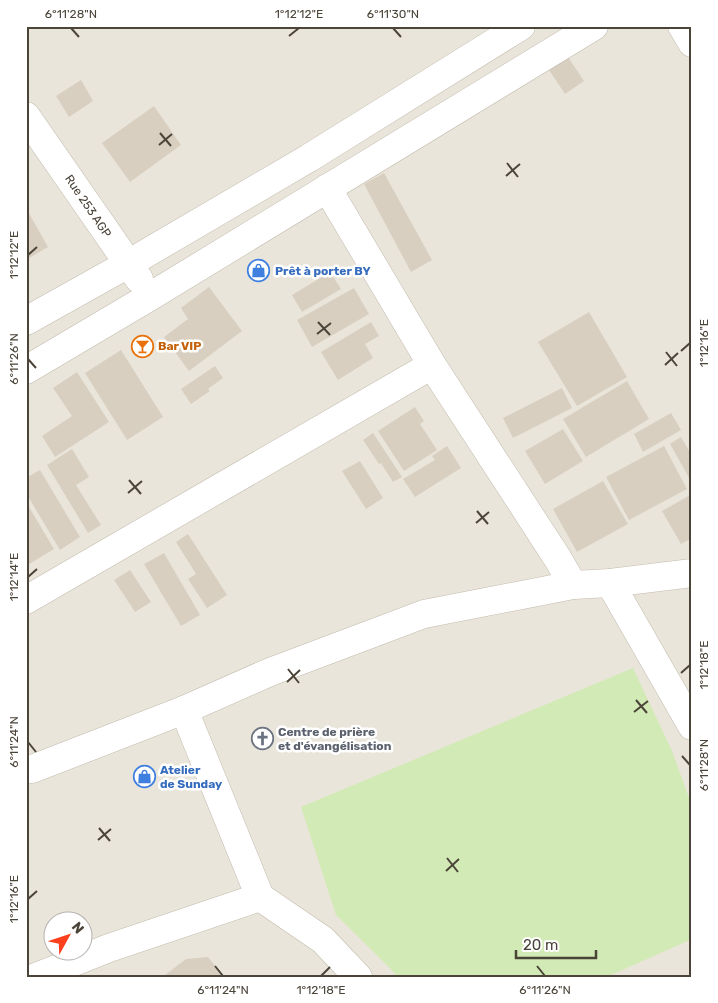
<svg xmlns="http://www.w3.org/2000/svg" width="718" height="1003" font-family="Rubik,sans-serif">
	<style>
		.residential { fill: #eae5da; fill-rule: evenodd }
		.green { fill: #d2eab5 }
		.building { fill: #d8cfc1 }
		.lines { fill: none; stroke-linecap: round; stroke-linejoin: round }
		.minor-casing { stroke: #c2bbae; stroke-width: 29 }
		.minor { stroke: #fff; stroke-width: 28 }
		.ticks { fill: none; stroke: #4b4439; stroke-width: 2 }
		.labels { text-anchor: middle; dominant-baseline: central; stroke-width: 5; stroke-linejoin: round; paint-order: stroke }
		.street-label { font-size: 12px; fill: #4b4439; stroke: #fff }
		.shop-label { font-size: 12px; font-weight: bold; fill: #366cbe; stroke: #fff; text-anchor: start }
		.food-label { font-size: 12px; font-weight: bold; fill: #c56008; stroke: #fff; text-anchor: start }
		.worship-label { font-size: 12px; font-weight: bold; fill: #5b616d; stroke: #fff; text-anchor: start }
		.neatline { fill: none; stroke: #4b4439; stroke-width: 2 }
		.ticks-label { font-size: 12px; text-anchor: middle; fill: #4b4439 }
	</style>
	<rect width="100%" height="100%" fill="#f6f3ec"/>
	<path class="residential" d="M26,26H692V977H26ZM52,920H82V950H52Z"/>
	<path class="green" d="M633,668L672,751L692,806V939L611,975V977H397L391,969L336,915L301,807Z"/>
	<g class="building">
		<path d="M568,57L584,81L565,94L549,70Z"/>
		<path d="M81,80L93,101L69,117L56,96Z"/>
		<path d="M154,106L181,145L130,182L102,143Z"/>
		<path d="M384,173L432,260L411,272L364,184Z"/>
		<path d="M26,208L48,247L26,260Z"/>
		<path d="M330,272L341,289L302,312L292,295Z"/>
		<path d="M209,287L242,331L189,371L164,337L188,319L181,308Z"/>
		<path d="M354,288L369,314L312,347L297,320Z"/>
		<path d="M589,312L627,377L577,406L538,342Z"/>
		<path d="M371,322L379,336L365,344L373,358L338,380L321,352Z"/>
		<path d="M121,350L163,417L127,440L85,373Z"/>
		<path d="M215,366L223,378L208,389L210,391L191,404L181,389Z"/>
		<path d="M77,372L109,422L55,457L42,436L72,416L53,388Z"/>
		<path d="M627,381L649,419L586,457L563,419Z"/>
		<path d="M562,388L572,408L513,438L503,418Z"/>
		<path d="M415,407L424,421L420,424L437,450L404,471L378,431Z"/>
		<path d="M671,413L681,430L643,452L634,434Z"/>
		<path d="M563,429L583,461L545,484L525,451Z"/>
		<path d="M373,433L402,477L393,482L381,463L379,464L363,440Z"/>
		<path d="M681,437L692,456V483L670,444Z"/>
		<path d="M447,446L461,468L415,497L403,479L435,460L432,456Z"/>
		<path d="M664,446L687,489L629,520L606,477Z"/>
		<path d="M72,449L89,477L76,485L101,525L88,533L47,465Z"/>
		<path d="M360,461L383,498L366,509L342,471Z"/>
		<path d="M40,470L80,537L60,550L26,493V478Z"/>
		<path d="M603,481L628,524L577,552L553,509Z"/>
		<path d="M690,495L692,497V538L681,544L662,511Z"/>
		<path d="M26,502L54,549L26,566Z"/>
		<path d="M188,534L227,595L207,608L188,579L196,574L176,542Z"/>
		<path d="M164,553L200,615L181,626L144,564Z"/>
		<path d="M130,570L151,602L135,612L114,580Z"/>
		<path d="M208,957L224,977H166L165,975L186,959Z"/>
	</g>
	<g class="lines">
		<defs>
			<g id="minor">
				<path d="M682,26L692,43"/>
				<path d="M26,116L139,279"/>
				<path d="M327,188L432,365L558,559L573,585"/>
				<path d="M26,321L128,264L309,158L521,26"/>
				<path d="M26,370L151,296L594,26"/>
				<path d="M610,583L692,726"/>
				<path d="M26,600L432,365"/>
				<path d="M184,710L260,897L323,940L358,977"/>
				<path d="M26,769H32L184,710L270,672L424,614L573,585L610,583L692,573"/>
				<path d="M36,977L109,948L260,897"/>
			</g>
		</defs>
		<use href="#minor" class="minor-casing"/>
		<use href="#minor" class="minor"/>
	</g>
	<path class="ticks" d="M71,28L79,37M393,28L401,37M289,36L299,28M160,133L171,146M159,145L172,134M507,163L518,177M506,176L520,164M28,255L37,247M318,322L330,335M317,334L331,323M681,351L690,343M666,352L677,366M28,359L36,368M665,365L678,353M129,480L141,494M128,493L142,481M477,511L488,524M476,523L489,512M28,577L37,569M288,669L299,683M681,673L690,665M287,682L300,670M636,700L647,713M634,712L648,701M28,742L36,752M682,756L690,765M99,828L110,841M98,840L111,829M447,858L458,872M446,871L459,859M28,899L37,891M215,966L223,976M537,966L545,976M321,976L330,967"/>
	<defs>
		<symbol id="shop-ring" viewBox="-11 -11 22 22"><circle r="9.5" fill="#fff" stroke="#3f7fe0" stroke-width="1.5"/><path d="M-5-2.5h2.3a2.7 3.5 0 0 1 5.4 0H5L5.5 6h-11ZM-1.5-2.5h3a1.5 2.3 0 0 0-3 0Z" fill="#3f7fe0"/></symbol>
		<symbol id="bar-ring" viewBox="-11 -11 22 22"><circle r="9.5" fill="#fff" stroke="#e8710a" stroke-width="1.5"/><path d="M-6-5H6L.8 .8V4.5H3.5V6h-7V4.5H-.8V.8Z" fill="#e8710a"/></symbol>
		<symbol id="church-ring" viewBox="-11 -11 22 22"><circle r="9.5" fill="#fff" stroke="#6b7280" stroke-width="1.5"/><path d="M-1.2-6h2.4v3.5h3.3v2.4h-3.3V6h-2.4V-.1h-3.3v-2.4h3.3Z" fill="#6b7280"/></symbol>
	</defs>
	<g fill-rule="evenodd">
		<use href="#shop-ring" x="246" y="258" width="25" height="25"/>
		<use href="#bar-ring" x="130" y="334" width="25" height="25"/>
		<use href="#church-ring" x="250" y="726" width="25" height="25"/>
		<use href="#shop-ring" x="132" y="764" width="25" height="25"/>
	</g>
	<g class="labels">
		<g class="street-label">
			<text transform="translate(88 206) rotate(56)">Rue 253 AGP</text>
		</g>
		<g class="shop-label">
			<text x="275" y="271">Prêt à porter BY</text>
			<text x="160" y="770">Atelier<tspan x="160" dy="14">de Sunday</tspan></text>
		</g>
		<g class="food-label">
			<text x="158" y="346">Bar VIP</text>
		</g>
		<g class="worship-label">
			<text x="278" y="732">Centre de prière<tspan x="278" dy="14">et d'évangélisation</tspan></text>
		</g>
	</g>
	<rect width="718" height="1003" fill="none" stroke="#ffffff" stroke-width="55"/>
	<g transform="translate(68 936) rotate(50)"><circle r="24" fill="#ffffff" stroke="#b7b4b0"/>
	<path d="M0-4L9 19L0 12L-9 19Z" fill="#fc3f1d"/>
	<text y="-8" font-size="14" font-weight="bold" text-anchor="middle" fill="#4b4439">N</text>
	</g>
	<path d="M516 950v8h80v-8" fill="none" stroke="#4b4439" stroke-width="2.5"/>
	<text x="523" y="950" font-size="15" fill="#4b4439" stroke="#ffffff" stroke-width="4" paint-order="stroke">20 m</text>
	<rect x="28" y="28" width="662" height="948" class="neatline"/>
	<g class="ticks-label">
		<text x="71" y="18">6°11'28"N</text>
		<text x="299" y="18">1°12'12"E</text>
		<text x="393" y="18">6°11'30"N</text>
		<text transform="translate(14 255) rotate(-90)" y="4">1°12'12"E</text>
		<text transform="translate(704 343) rotate(-90)" y="4">1°12'16"E</text>
		<text transform="translate(14 359) rotate(-90)" y="4">6°11'26"N</text>
		<text transform="translate(14 577) rotate(-90)" y="4">1°12'14"E</text>
		<text transform="translate(704 665) rotate(-90)" y="4">1°12'18"E</text>
		<text transform="translate(14 742) rotate(-90)" y="4">6°11'24"N</text>
		<text transform="translate(704 765) rotate(-90)" y="4">6°11'28"N</text>
		<text transform="translate(14 899) rotate(-90)" y="4">1°12'16"E</text>
		<text x="223" y="994">6°11'24"N</text>
		<text x="321" y="994">1°12'18"E</text>
		<text x="545" y="994">6°11'26"N</text>
	</g>
</svg>
